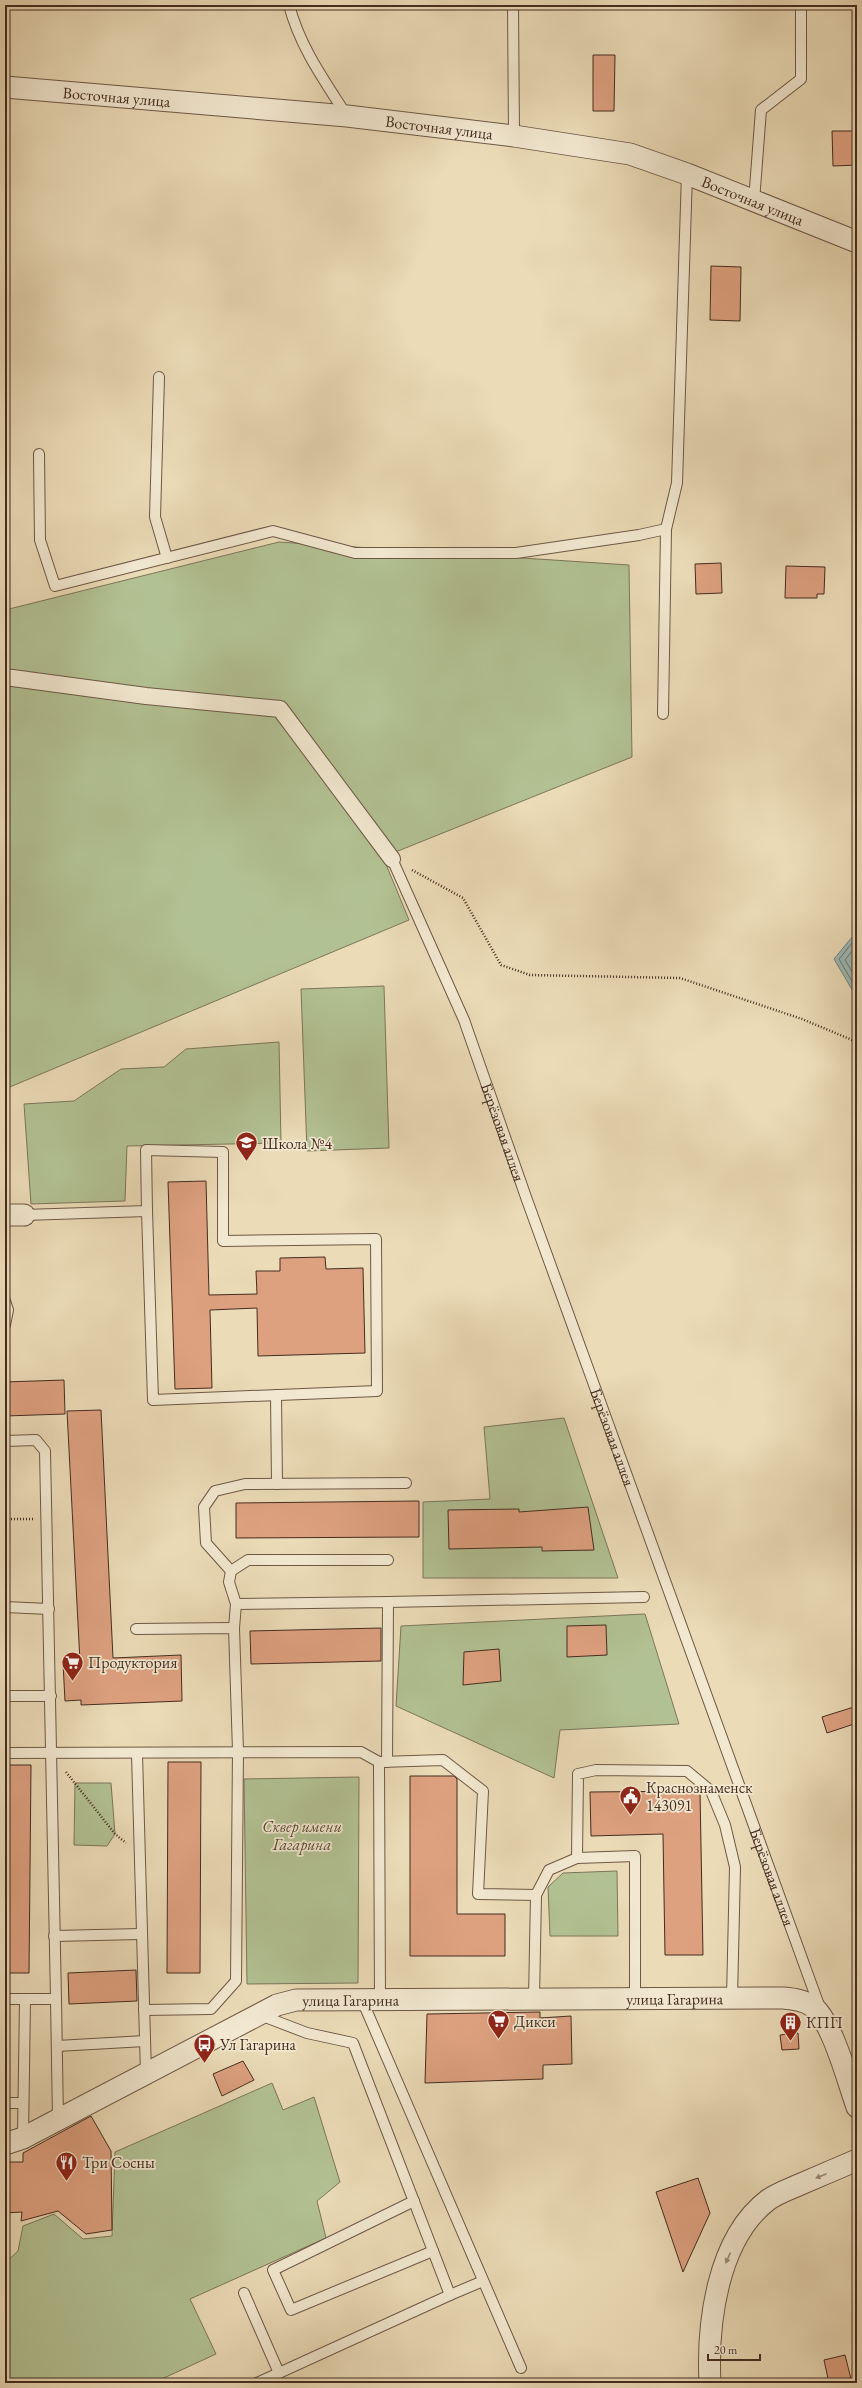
<svg xmlns="http://www.w3.org/2000/svg" width="862" height="2388" font-family="'EB Garamond',serif">
	<style>
		.green { fill: #b2c193; stroke: #7c765a }
		.water { fill: #9ab9b6; stroke: #78817a }
		.lines { fill: none; stroke-linecap: round; stroke-linejoin: round }
		.shore { stroke: #70726b; stroke-width: 1 }
		.building { fill: #dea180; stroke: #452c20 }
		.service-casing { stroke: #6e5846; stroke-width: 12 }
		.pedestrian-casing { stroke: #6e5846; stroke-width: 18 }
		.minor-casing { stroke: #6e5846; stroke-width: 23 }
		.path { stroke: #452c20; stroke-width: 2.5; stroke-dasharray: 1 2; stroke-linecap: butt }
		.service { stroke: #f2e8d0; stroke-width: 10 }
		.pedestrian { stroke: #f2e8d0; stroke-width: 16 }
		.minor { stroke: #f2e8d0; stroke-width: 21 }
		.oneway { fill: #9c8a78 }
		.labels { text-anchor: middle; dominant-baseline: central; stroke-width: 3.5; stroke-linejoin: round; paint-order: stroke }
		.street-label { font-size: 16px; fill: #452c20; stroke: #f2e8d0 }
		.poi-label { font-size: 16px; fill: #452c20; stroke: #f2e8d0; text-anchor: start }
		.park-label { font-size: 16px; font-style: italic; fill: #5b4a37; stroke: #f2e8d0 }
	</style>
	<rect width="100%" height="100%" fill="#ebdbb7"/>
	<filter id="stains"><feTurbulence type="fractalNoise" baseFrequency=".005" numOctaves="4"/><feColorMatrix values="0 0 0 0 .2 0 0 0 0 .09 0 0 0 0 .02 0 0 0 .5 -.17"/></filter>
	<radialGradient id="worn" r=".72"><stop offset=".6" stop-color="#630" stop-opacity="0"/><stop offset="1" stop-color="#630" stop-opacity=".3"/></radialGradient>
	<g class="green">
		<path d="M279,542L629,565L632,757L383,857L409,920L5,1089V610Z"/>
		<path d="M384,986L389,1148L307,1151L301,989Z"/>
		<path d="M279,1042L281,1143L127,1146L125,1201L31,1204L24,1104L74,1101L121,1069L164,1067L186,1049Z"/>
		<path d="M564,1418L618,1578H423V1502L490,1499L484,1427Z"/>
		<path d="M645,1614L679,1724L560,1730L554,1778L396,1706L401,1626Z"/>
		<path d="M359,1777L358,1983L247,1984L244,1779Z"/>
		<path d="M75,1783H111L115,1834L107,1846L74,1845Z"/>
		<path d="M617,1871L618,1936H550L548,1887L563,1873Z"/>
		<path d="M272,2083L283,2110L314,2097L340,2182L317,2201L326,2238L190,2299L216,2354L153,2383H5V2263L18,2251L23,2226L54,2214L83,2239L112,2236L115,2152Z"/>
	</g>
	<path class="water" d="M857,931V998L834,959Z"/>
	<g class="lines">
		<g class="shore">
			<path d="M857,937L839,959L857,990"/>
			<path d="M857,945L845,960L857,980"/>
		</g>
	</g>
	<g class="building">
		<path d="M593,55H615L614,111H593Z"/>
		<path d="M832,131H857V165L833,166Z"/>
		<path d="M711,266L741,267L740,321L710,320Z"/>
		<path d="M721,563L722,593L696,594L695,564Z"/>
		<path d="M786,566L825,567L824,594H817V598H785Z"/>
		<path d="M206,1181L209,1295L257,1294L256,1271H280V1258L325,1257L326,1269L363,1268L365,1353L258,1356L257,1308L210,1310L212,1388L175,1389L168,1182Z"/>
		<path d="M64,1380L65,1414L5,1416V1382Z"/>
		<path d="M101,1410L113,1658L181,1655L182,1701L81,1705V1700L65,1701L63,1663L80,1662L67,1411Z"/>
		<path d="M419,1501V1537L236,1538V1503Z"/>
		<path d="M588,1507L594,1550L542,1551V1547L449,1549L448,1510L519,1509V1512Z"/>
		<path d="M606,1625L607,1655L567,1657V1626Z"/>
		<path d="M381,1628V1661L251,1664L250,1631Z"/>
		<path d="M499,1649L501,1681L463,1685L464,1652Z"/>
		<path d="M857,1706V1723L827,1733L822,1717Z"/>
		<path d="M168,1762H201L200,1973H167Z"/>
		<path d="M5,1765H31L29,1973H5Z"/>
		<path d="M410,1776H454L457,1779V1914H505V1956H410Z"/>
		<path d="M700,1791L703,1955H665L663,1834L591,1836L590,1792Z"/>
		<path d="M136,1970L137,2001L69,2004L68,1973Z"/>
		<path d="M540,2012V2018L571,2016L572,2064L543,2065V2079L425,2083L427,2014Z"/>
		<path d="M798,2033L799,2049L782,2050L780,2035Z"/>
		<path d="M243,2061L254,2080L222,2096L213,2074Z"/>
		<path d="M91,2116L111,2151L112,2230L86,2234L58,2211L21,2221L22,2212L5,2213V2162H23V2153Z"/>
		<path d="M698,2178L710,2213L683,2272L656,2192Z"/>
		<path d="M845,2355L852,2383H829L824,2360Z"/>
	</g>
	<g class="lines">
		<defs>
			<g id="service">
				<path d="M289,5C300,47 324,80 347,116"/>
				<path d="M513,5L514,136"/>
				<path d="M754,201L761,110L801,79V5"/>
				<path d="M159,377L155,517L167,558"/>
				<path d="M39,454L40,540L55,586L273,531L355,553H516L639,535L666,529"/>
				<path d="M663,714L666,529L677,483L687,174"/>
				<path id="s1" d="M392,859L464,1020L527,1200L820,2008"/>
				<path d="M24,1215L147,1211L146,1150L223,1152V1241L376,1239L377,1391L153,1400L147,1211"/>
				<path d="M5,1301L8,1310L5,1325"/>
				<path d="M276,1395L277,1484"/>
				<path d="M5,1441L36,1440L45,1451L56,1999"/>
				<path d="M231,1571L206,1543L204,1507L215,1491L245,1484L406,1483"/>
				<path d="M388,1602L644,1597"/>
				<path d="M236,1604L229,1582L231,1571L248,1560H388"/>
				<path d="M5,1607L49,1609"/>
				<path d="M234,1628L236,1604L388,1602L387,1762"/>
				<path d="M136,1629L234,1628L238,1751L236,1981L211,2009L144,2010"/>
				<path d="M5,1696H51"/>
				<path d="M5,1753L361,1752L379,1762L380,2001"/>
				<path d="M137,1754L146,2074"/>
				<path d="M381,1762L443,1760L483,1791L478,1894L536,1895"/>
				<path d="M577,1858L635,1856V1999"/>
				<path d="M54,1936L140,1934"/>
				<path d="M534,1998L536,1895L549,1870L577,1858L578,1774L596,1770L687,1771L711,1791L725,1825L735,1867L732,1998"/>
				<path d="M5,1999H56L58,2120"/>
				<path d="M362,2000L521,2368"/>
				<path d="M57,2046L145,2041"/>
				<path d="M5,2103H22"/>
				<path d="M23,2138L25,1999"/>
				<path d="M414,2201L273,2270L291,2310L433,2251"/>
				<path d="M244,2293L279,2373"/>
				<path d="M450,2295L483,2281"/>
				<path d="M257,2383L450,2295L353,2043L307,2033L260,2015"/>
			</g>
			<path id="pedestrian" d="M5,677L146,696L280,709L392,859"/>
			<g id="minor">
				<path id="s2" d="M5,87L347,116L514,136L630,154L687,174L857,242"/>
				<path d="M5,1215H24"/>
				<path id="s3" d="M5,2144L23,2138L277,2005L296,2000L783,1998C793,1999 804,2000 812,2006C832,2020 848,2082 857,2107"/>
				<path d="M710,2383C707,2324 717,2239 768,2200C778,2193 790,2189 801,2184C820,2176 838,2168 857,2160"/>
			</g>
		</defs>
		<use href="#service" class="service-casing"/>
		<use href="#pedestrian" class="pedestrian-casing"/>
		<use href="#minor" class="minor-casing"/>
		<g class="path">
			<path d="M412,870L463,898L501,965L530,975L680,978L802,1019L857,1042"/>
			<path d="M5,1519H33"/>
			<path d="M5,1588L9,1593"/>
			<path d="M66,1772L115,1834L126,1843"/>
		</g>
		<use href="#service" class="service"/>
		<use href="#pedestrian" class="pedestrian"/>
		<use href="#minor" class="minor"/>
	</g>
	<defs><path id="oneway-solid" d="M-6-.8H1V-3.2L6.5 0L1 3.2V.8H-6Z"/></defs>
	<g class="oneway">
		<use href="#oneway-solid" transform="translate(821 2176) rotate(157)"/>
		<use href="#oneway-solid" transform="translate(728 2258) rotate(114)"/>
	</g>
	<defs>
		<symbol id="school-pin" viewBox="-11 -11 22 30"><path d="M0 17L-7.5 6A9.5 9.5 0 1 1 7.5 6Z" fill="#8f2418" stroke="#f2e8d0"/><path d="M0-5L7-2L0 1L-7-2ZM-4 1L0 2.5L4 1V4Q0 6-4 4Z" fill="#fff"/></symbol>
		<symbol id="supermarket-pin" viewBox="-11 -11 22 30"><path d="M0 17L-7.5 6A9.5 9.5 0 1 1 7.5 6Z" fill="#8f2418" stroke="#f2e8d0"/><path d="M-6-5.5h2.5l.6 2H6L4.5 2H-2.5L-4.4-4H-6ZM-1.5 3.2a1.3 1.3 0 1 0 .1 0ZM3 3.2a1.3 1.3 0 1 0 .1 0Z" fill="#fff"/></symbol>
		<symbol id="civic-pin" viewBox="-11 -11 22 30"><path d="M0 17L-7.5 6A9.5 9.5 0 1 1 7.5 6Z" fill="#8f2418" stroke="#f2e8d0"/><path d="M-.6-6.5H3V-4.5H.6V-3L4-1V1h2V6H-6V1h2V-1L-.6-3ZM-1.2 2.5V6h2.4V2.5Z" fill="#fff"/></symbol>
		<symbol id="building-pin" viewBox="-11 -11 22 30"><path d="M0 17L-7.5 6A9.5 9.5 0 1 1 7.5 6Z" fill="#8f2418" stroke="#f2e8d0"/><path d="M-4-6H4V6H1V3H-1V6H-4ZM-2.5-4.3h1.7v1.8h-1.7ZM.8-4.3h1.7v1.8H.8ZM-2.5-1h1.7V.8h-1.7ZM.8-1h1.7V.8H.8Z" fill="#fff"/></symbol>
		<symbol id="bus-pin" viewBox="-11 -11 22 30"><path d="M0 17L-7.5 6A9.5 9.5 0 1 1 7.5 6Z" fill="#8f2418" stroke="#f2e8d0"/><path d="M-5-6H5V4H4V6H2V4H-2V6H-4V4H-5ZM-3.5-4V0h7V-4ZM-3.5 1.2v1.5H-2V1.2ZM2 1.2v1.5H3.5V1.2Z" fill="#fff"/></symbol>
		<symbol id="restaurant-pin" viewBox="-11 -11 22 30"><path d="M0 17L-7.5 6A9.5 9.5 0 1 1 7.5 6Z" fill="#8f2418" stroke="#f2e8d0"/><path d="M-5-6h1v4h1v-4h1v4h1v-4h1v5L-1.5 .5V6h-2V.5L-5-1ZM5-6V6H3V1.5H1.5Q1.5-4 5-6Z" fill="#fff"/></symbol>
	</defs>
	<g fill-rule="evenodd">
		<use href="#school-pin" x="234" y="1130" width="25" height="34"/>
		<use href="#supermarket-pin" x="60" y="1650" width="25" height="34"/>
		<use href="#civic-pin" x="618" y="1784" width="25" height="34"/>
		<use href="#supermarket-pin" x="486" y="2008" width="25" height="34"/>
		<use href="#building-pin" x="778" y="2010" width="25" height="34"/>
		<use href="#bus-pin" x="192" y="2032" width="25" height="34"/>
		<use href="#restaurant-pin" x="54" y="2150" width="25" height="34"/>
	</g>
	<g class="labels">
		<g class="street-label">
			<text stroke="none"><textPath href="#s2" startOffset="112">Восточная улица</textPath></text>
			<text stroke="none"><textPath href="#s2" startOffset="436">Восточная улица</textPath></text>
			<text stroke="none"><textPath href="#s2" startOffset="760">Восточная улица</textPath></text>
			<text stroke="none"><textPath href="#s1" startOffset="295">Берёзовая аллея</textPath></text>
			<text stroke="none"><textPath href="#s1" startOffset="619">Берёзовая аллея</textPath></text>
			<text stroke="none"><textPath href="#s1" startOffset="1087">Берёзовая аллея</textPath></text>
			<text stroke="none"><textPath href="#s3" startOffset="704">улица Гагарина</textPath></text>
			<text stroke="none"><textPath href="#s3" startOffset="380">улица Гагарина</textPath></text>
		</g>
		<g class="poi-label">
			<text x="262" y="1143">Школа №4</text>
			<text x="88" y="1662">Продуктория</text>
			<text x="646" y="1787">Краснознаменск<tspan x="646" dy="18">143091</tspan></text>
			<text x="514" y="2021">Дикси</text>
			<text x="806" y="2022">КПП</text>
			<text x="220" y="2044">Ул Гагарина</text>
			<text x="82" y="2162">Три Сосны</text>
		</g>
		<g class="park-label">
			<text x="302" y="1826">Сквер имени<tspan x="302" dy="18">Гагарина</tspan></text>
		</g>
	</g>
	<rect width="862" height="2388" fill="none" stroke="#ebdbb7" stroke-width="20"/>
	<rect x="6" y="6" width="850" height="2376" fill="none" stroke="#452c20" stroke-width="2"/>
	<rect x="10" y="10" width="842" height="2368" fill="none" stroke="#452c20"/>
	<path d="M708 2354v6h52v-6" fill="none" stroke="#452c20" stroke-width="2"/>
	<text x="714" y="2354" font-size="12" fill="#452c20" stroke="#f2e8d0" stroke-width="3" paint-order="stroke">20 m</text>
	<rect width="100%" height="100%" filter="url(#stains)"/>
	<rect width="100%" height="100%" fill="url(#worn)"/>
</svg>
